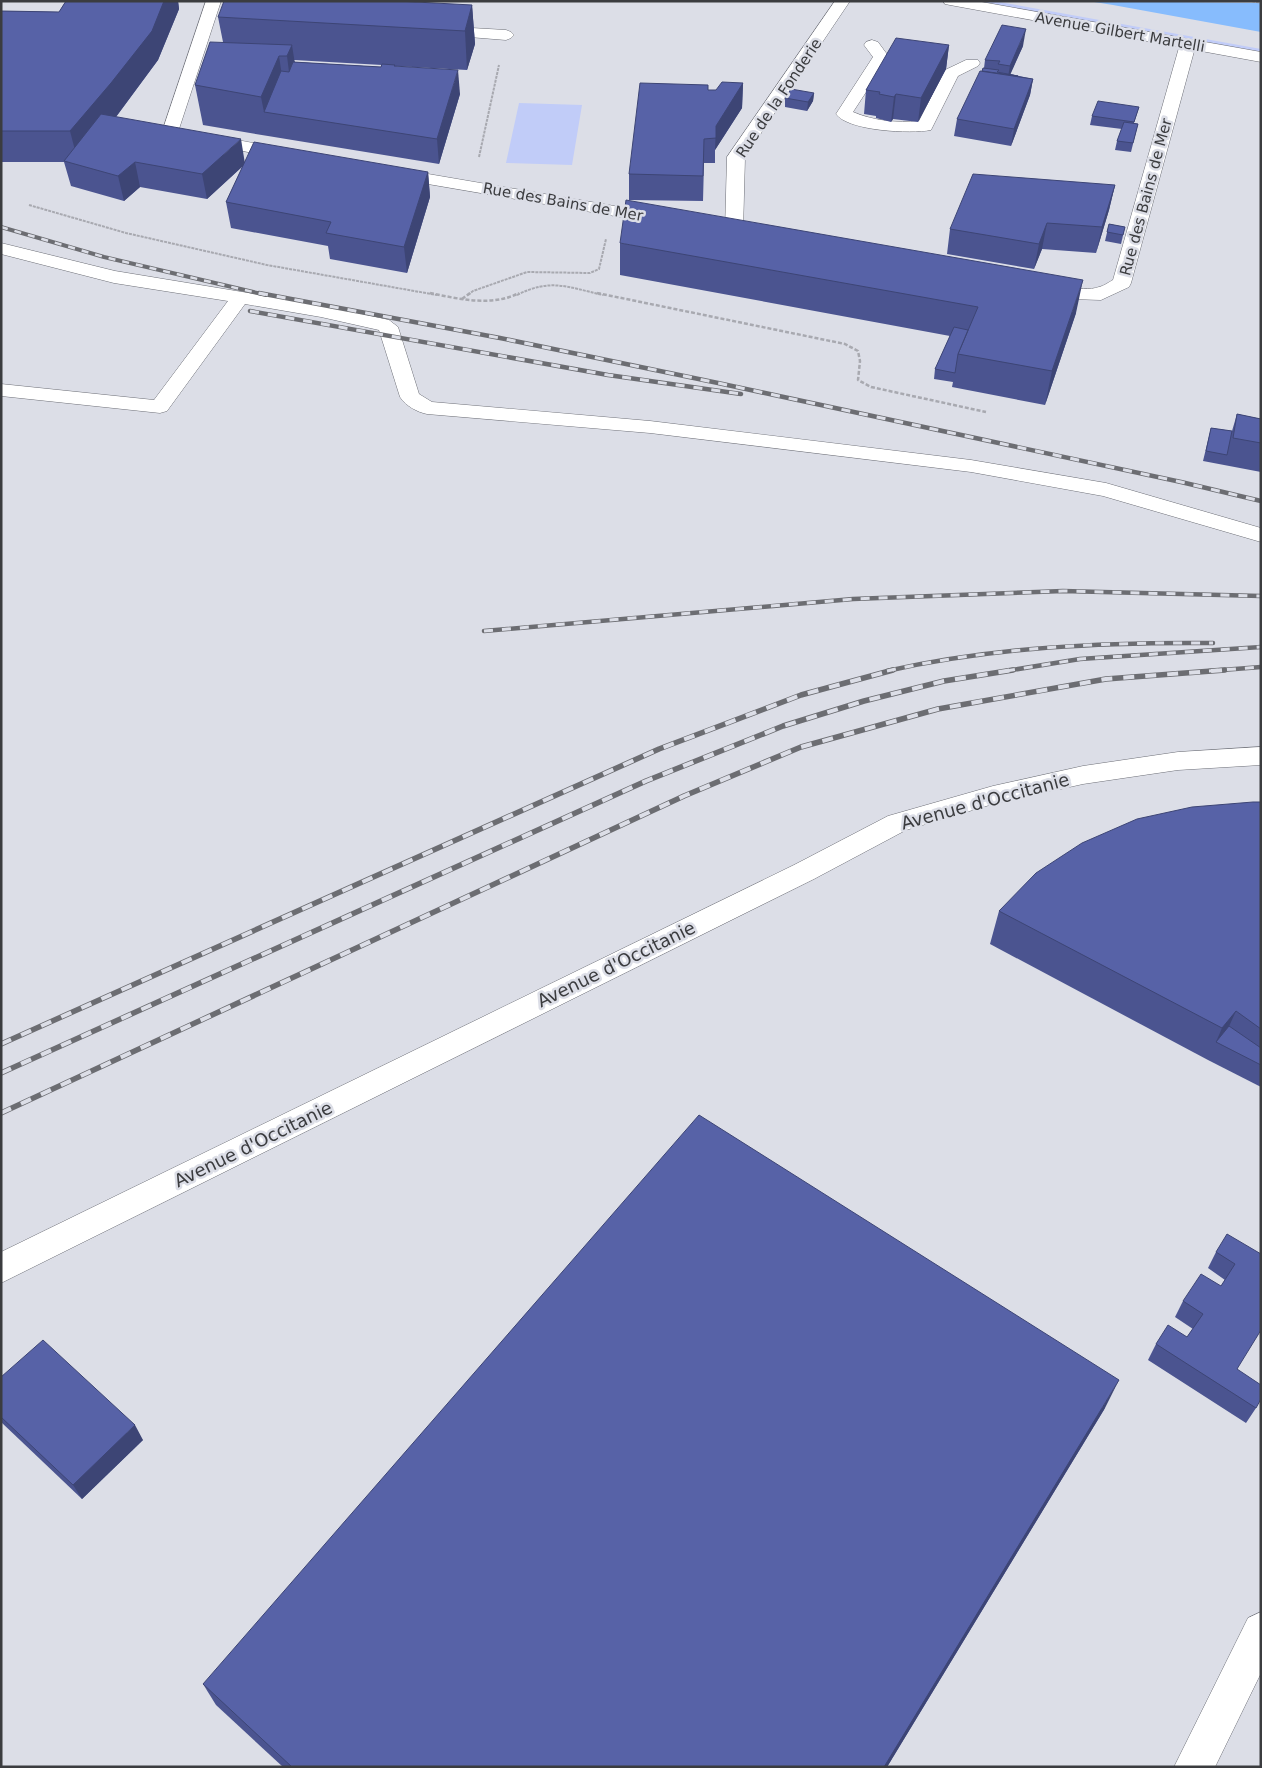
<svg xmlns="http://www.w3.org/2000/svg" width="1262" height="1768" font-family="'DejaVu Sans',sans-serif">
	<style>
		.green { fill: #c1ccf8 }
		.water { fill: #87bcfd }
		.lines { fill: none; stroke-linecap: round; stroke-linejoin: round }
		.minor-casing { stroke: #6d6f77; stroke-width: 1 }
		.major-casing { stroke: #6d6f77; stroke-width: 1 }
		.path-far1 { stroke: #a8a9b0; stroke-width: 2; stroke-dasharray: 3 1; stroke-linecap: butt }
		.path { stroke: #a8a9b0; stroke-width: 2.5; stroke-dasharray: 4 2; stroke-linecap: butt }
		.minor { fill: #fff; fill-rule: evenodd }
		.major { fill: #fff; fill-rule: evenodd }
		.rail-far2-casing { stroke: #6c6d72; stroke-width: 4 }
		.rail-far1-casing { stroke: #6c6d72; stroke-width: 4.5 }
		.rail-casing { stroke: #6c6d72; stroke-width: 5.5 }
		.rail-far2 { stroke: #dcdee7; stroke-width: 2.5; stroke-dasharray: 7; stroke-linecap: butt }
		.rail-far1 { stroke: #dcdee7; stroke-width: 3; stroke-dasharray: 9; stroke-linecap: butt }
		.rail { stroke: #dcdee7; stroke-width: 4; stroke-dasharray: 11; stroke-linecap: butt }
		.wall { fill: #4b5490; fill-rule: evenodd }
		.shaded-wall { fill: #3d4575 }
		.building { fill: #5762a7; stroke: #3d4575 }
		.labels { text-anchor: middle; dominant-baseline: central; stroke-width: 5; stroke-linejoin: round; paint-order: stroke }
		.far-street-label { font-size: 15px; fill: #3b3c3f; stroke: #dcdee7 }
		.street-label { font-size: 18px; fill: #3b3c3f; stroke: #dcdee7 }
	</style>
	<rect width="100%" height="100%" fill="#dcdee7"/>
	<g class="green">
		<path d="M973,1H994L1261,49V53Z"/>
		<path d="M519,103L582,105L572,165L506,163Z"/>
	</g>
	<path class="water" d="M1088,1L1261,3V32L1113,5Z"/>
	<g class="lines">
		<defs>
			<g id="minor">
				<path d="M206,1H221L179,129L295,151L298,155L295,159L289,160L170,137L164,136L162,132Z"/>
				<path d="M835,1H850L745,157L743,231L740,235L734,236L728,235L725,231L727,157Z"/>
				<path d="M437,26L506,30L511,32L514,35L511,38L506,40L432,34L429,31L432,28Z"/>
				<path d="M1188,39L1194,41L1196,44L1131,283L1129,287L1101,300L1071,299L1036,292L1033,288L1036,284C1056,279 1079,294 1099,287C1104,286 1109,282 1113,280L1180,44L1182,41Z"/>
				<path d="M872,40L878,42L889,57L853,112C874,121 897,123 919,121L945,70L966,60H978L980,63L978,66L958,76L931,130C911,134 848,131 836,114L873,57L864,45L866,42Z"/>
				<path d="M393,168L661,214L667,215L670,219L667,223L661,224L387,177L384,173L387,169Z"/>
				<path d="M1,243L115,271L321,305L389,320L398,327L419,394L432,402L650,421L971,460L1106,483L1261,528V542L1103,496L971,472L650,433L427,414C417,412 406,406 400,397L379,330L321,317L245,304L167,411L160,413L1,396V384L154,400L228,301L114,283L1,254Z"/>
				<path d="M1261,747V765L1178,770L1083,784L993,804L906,830L814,879L1,1283V1252L794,865L888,816L993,786L1083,766L1178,752Z"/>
				<path d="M1261,1612V1673L1215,1767H1174L1248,1618Z"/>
			</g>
			<path id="major" d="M943,1H976L1261,52V62L950,5L945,4Z"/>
		</defs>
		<use href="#minor" class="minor-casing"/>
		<use href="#major" class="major-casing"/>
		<g class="path-far1">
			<path d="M1252,1L1261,3"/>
			<path d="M479,157L499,65"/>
			<path d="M29,205L126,233L267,265L437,295"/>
			<path d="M468,295L473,291L527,272L590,273L599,269L606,239"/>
			<path d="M517,295C551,278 567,287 603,295"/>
		</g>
		<g class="path">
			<path d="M430,293C459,299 492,307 519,293"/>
			<path d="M597,293L845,344L858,351L860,361L858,380L871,387L986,412"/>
			<path d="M462,299L470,293"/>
		</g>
		<use href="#minor" class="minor"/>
		<use href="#major" class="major"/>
		<defs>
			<path id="rail-far2" d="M1,227L104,257L266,295"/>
			<g id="rail-far1">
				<path d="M259,293L500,338L718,383L1181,482L1261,501"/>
				<path d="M250,311L608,375L741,394"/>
				<path d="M484,631L853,599L1063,591L1261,596"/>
				<path d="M887,671C994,647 1104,642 1213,643"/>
				<path d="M1006,671L1080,659L1261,647"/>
				<path d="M1209,671L1261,667"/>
			</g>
			<g id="rail">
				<path d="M1,1044L659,749L801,695L893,670"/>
				<path d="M1,1073L646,781L783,726L864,701L944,681L1013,670"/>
				<path d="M1,1113L684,796L801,747L938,709L1106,679L1225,670"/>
			</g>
		</defs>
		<use href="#rail-far2" class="rail-far2-casing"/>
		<use href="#rail-far1" class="rail-far1-casing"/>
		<use href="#rail" class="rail-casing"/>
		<use href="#rail-far2" class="rail-far2"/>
		<use href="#rail-far1" class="rail-far1"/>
		<use href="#rail" class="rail"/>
	</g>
	<g class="wall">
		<path d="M66,1H178L179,9L158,60L116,117L245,162L428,172L430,197L407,273L330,259L328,246L231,228L226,202L243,166L207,199L140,187L124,201L71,186L64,162H1V11L59,12Z"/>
		<path d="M472,5L475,44L467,70L395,66L460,94L439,164L268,136L203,125L195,85L223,42L218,17ZM294,60L382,65L381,67L295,62Z"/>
		<path d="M949,45L946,69L918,122L893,119L891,122L876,118V116L864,114L866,90Z"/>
		<path d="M1023,46L1010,74L1033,79L1030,95L1011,146L954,136L957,119L982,71L984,68L985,60Z"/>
		<path d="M743,83L742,108L715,150V163H704L703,201L629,200V174L708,90H716Z"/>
		<path d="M814,93L813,101L807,111L785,107V98Z"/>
		<path d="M1139,107L1134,123L1138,124L1131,152L1115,150L1117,141L1122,129L1090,125L1092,116Z"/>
		<path d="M1115,185L1109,210L1096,253L1042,249L1034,269L947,254L950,229Z"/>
		<path d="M1109,224L1125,227L1121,244L1105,241Z"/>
		<path d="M620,243L1076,313L1045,405L952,387L953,382L934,379L935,369L950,336L620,275Z"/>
		<path d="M1237,414L1261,419V472L1203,461L1211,428L1232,431Z"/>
		<path d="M1261,802V1087L1208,1060L990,944L999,911Z"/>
		<path d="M1216,1252L1261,1254L1237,1369L1256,1408L1246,1423L1148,1360L1156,1344L1187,1337L1193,1329L1175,1317L1183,1301L1221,1286L1225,1280L1208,1268Z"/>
		<path d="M1,1377L143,1440L82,1499L1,1422Z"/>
		<path d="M1105,1408L887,1767H283L216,1705L203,1684Z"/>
	</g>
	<g class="shaded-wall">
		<path d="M164,1H178L179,9L158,60L118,114L78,162L70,131Z"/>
		<path d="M472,5L475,44L467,70L465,31Z"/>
		<path d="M1026,29L1023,46L1007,82L1010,66Z"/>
		<path d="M292,45L298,84L292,96L287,56Z"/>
		<path d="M949,45L946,69L918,122L921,98Z"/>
		<path d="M279,56L285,96L264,112L261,97Z"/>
		<path d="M458,70L460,94L439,164L437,139Z"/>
		<path d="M1033,79L1030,95L1011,146L1014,129Z"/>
		<path d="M743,83L742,108L715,150L716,126Z"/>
		<path d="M814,93L813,101L807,111L808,102Z"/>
		<path d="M896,94L893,119L891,122L894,97Z"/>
		<path d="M241,139L245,164L207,199L202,174Z"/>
		<path d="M135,162L140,187L124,201L118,176Z"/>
		<path d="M428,172L430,197L407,273L404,247Z"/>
		<path d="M1115,185L1109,210L1096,253L1102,227Z"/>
		<path d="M1047,223L1042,249L1034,269L1039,244Z"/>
		<path d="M1083,280L1076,313L1045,405L1052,371Z"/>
		<path d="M1236,1011L1221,1044L1216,1042L1222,1028Z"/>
		<path d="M1119,1380L1105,1408L887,1767H884Z"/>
		<path d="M135,1425L143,1440L82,1499L73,1485Z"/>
	</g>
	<g class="building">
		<path d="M66,1H164L152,31L111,83L70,131H1V11L59,12Z"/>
		<path d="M224,1H397L472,5L465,31L218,17Z"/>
		<path d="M1002,25L1026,29L1010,66L998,64L1000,61L985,60Z"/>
		<path d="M896,38L949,45L921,98L896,94L894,97L879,94L880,92L866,90Z"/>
		<path d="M210,42L292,45L287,56H279L261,97L195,85Z"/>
		<path d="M293,62L381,67L382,64L395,65L394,66L458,70L437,139L264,112L281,71L289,72Z"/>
		<path d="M983,68L999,70L997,72L1018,76L982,71Z"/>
		<path d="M980,71L1033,79L1014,129L957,119Z"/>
		<path d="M722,82L743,83L716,126V138L704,139L703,176L629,174L640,83L708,85V90H716Z"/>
		<path d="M791,89L814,93L808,102L785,98Z"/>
		<path d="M1098,101L1139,107L1134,122L1092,116Z"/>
		<path d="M101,114L241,139L202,174L135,162L118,176L64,161Z"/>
		<path d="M1124,122L1138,124L1133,143L1117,141Z"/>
		<path d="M254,142L428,172L404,247L326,233L331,222L226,202Z"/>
		<path d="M973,174L1115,185L1102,227L1047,223L1039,244L950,229Z"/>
		<path d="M626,200L1083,280L1052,371L958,354L978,307L620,243Z"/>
		<path d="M1109,224L1125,227L1123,235L1107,232Z"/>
		<path d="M954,327L968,330L958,354L955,373L935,369Z"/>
		<path d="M1237,414L1261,419V443L1233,438Z"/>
		<path d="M1211,428L1232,431L1227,455L1206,451Z"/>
		<path d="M1253,802H1261V1029L1236,1011L1222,1028L999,911L1036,873L1082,843L1137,819L1192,807Z"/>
		<path d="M1229,1026L1261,1048V1065L1216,1042Z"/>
		<path d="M699,1115L1119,1380L884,1767H292L203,1684Z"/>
		<path d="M1227,1234L1261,1254V1330L1237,1369L1261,1385V1399L1256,1408L1156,1344L1168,1325L1187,1337L1203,1314L1183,1301L1201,1274L1221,1286L1235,1264L1216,1252Z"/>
		<path d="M43,1340L135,1425L73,1485L1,1417V1377Z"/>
	</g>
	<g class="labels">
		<g class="far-street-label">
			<text transform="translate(1120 32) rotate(10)">Avenue Gilbert Martelli</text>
			<text transform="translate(779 98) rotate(-56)">Rue de la Fonderie</text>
			<text transform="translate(1146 197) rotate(-75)">Rue des Bains de Mer</text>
			<text transform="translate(563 202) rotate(10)">Rue des Bains de Mer</text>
		</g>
		<g class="street-label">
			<text transform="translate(985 801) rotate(-15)">Avenue d'Occitanie</text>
			<text transform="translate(616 964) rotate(-26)">Avenue d'Occitanie</text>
			<text transform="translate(253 1144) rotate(-26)">Avenue d'Occitanie</text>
		</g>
	</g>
	<rect width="1262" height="1768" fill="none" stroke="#3b3c3f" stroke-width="5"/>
</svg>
